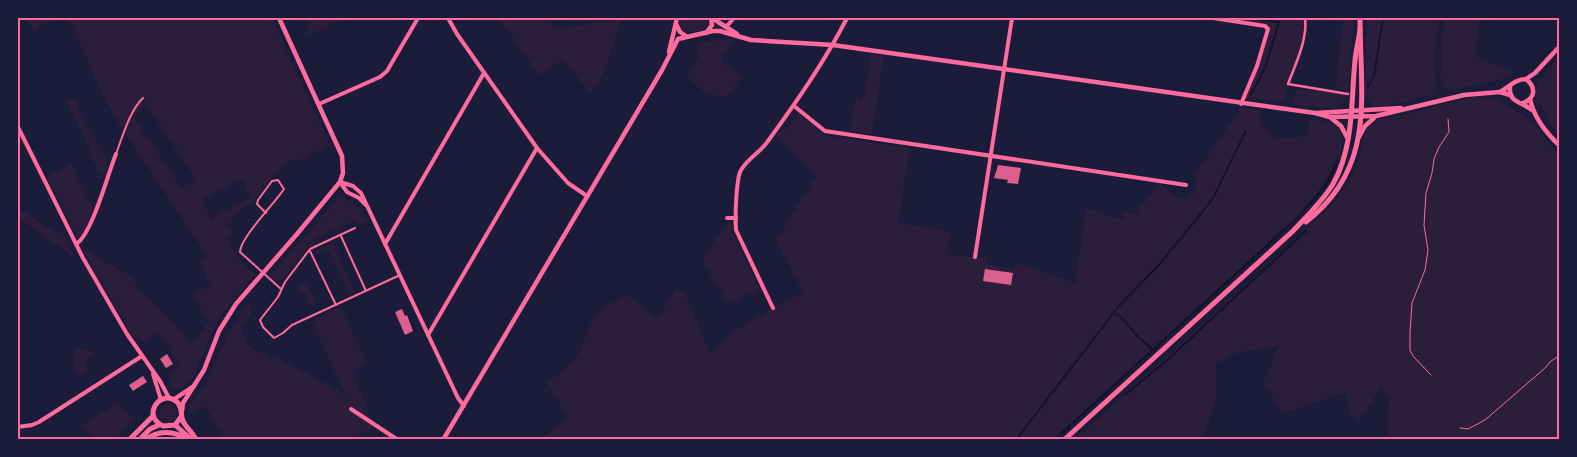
<svg xmlns="http://www.w3.org/2000/svg" width="1577" height="457" font-family="'Golos Text',sans-serif">
	<style>
		.green { fill: #2a1e3b; fill-rule: evenodd }
		.lines { fill: none; stroke-linecap: round; stroke-linejoin: round }
		.stream { stroke: #12122b; stroke-width: 2 }
		.building { fill: #dd5f8e }
		.path { stroke: #ff6b9d; stroke-width: 1 }
		.service { stroke: #ff6b9d; stroke-width: 2 }
		.pedestrian { stroke: #ff6b9d; stroke-width: 2.5 }
		.minor { stroke: #ff6b9d; stroke-width: 4 }
		.tertiary { stroke: #ff6b9d; stroke-width: 4.5 }
		.secondary { stroke: #ff6b9d; stroke-width: 5 }
		.neatline { fill: none; stroke: #ff6b9d; stroke-width: 2 }
	</style>
	<rect width="100%" height="100%" fill="#1b1b3a"/>
	<g class="green">
		<path d="M27,18H60L40,26L34,34Z"/>
		<path d="M68,18H272L330,145L295,163L293,159L285,164L272,178L253,201L241,209L227,227L233,231L228,239C233,255 243,263 255,274L219,318L206,347L195,375L182,389L173,388L168,378L178,363L159,333L143,342L141,339L133,337L83,250L47,177L72,164L93,208L85,230L79,237L85,250L129,275L141,290L140,292C160,305 176,327 192,344L208,322L193,295L210,284L200,262L207,256L122,129L103,95ZM144,101L187,166L196,181L181,187L135,119ZM242,180L251,198L214,215L215,219L212,220L202,199Z"/>
		<path d="M311,18H345L306,36Z"/>
		<path d="M499,18H549L554,30L620,19C613,45 608,73 590,93L563,59L539,75Z"/>
		<path d="M681,18H707L708,24L704,30L689,33L682,29L680,23Z"/>
		<path d="M1222,18H1307C1311,40 1292,82 1282,102L1241,97L1256,62L1267,26Z"/>
		<path d="M1343,18H1354L1348,91L1336,89Z"/>
		<path d="M1367,18H1440C1434,43 1433,68 1437,94C1423,97 1387,108 1374,105C1369,103 1367,98 1367,92H1365Z"/>
		<path d="M1446,18H1480L1475,56L1515,73L1499,80L1448,91L1440,85L1442,34Z"/>
		<path d="M725,39H736L723,54L722,62L742,77L725,98L704,92L686,75L699,58L697,43Z"/>
		<path d="M871,54L884,56L872,134L850,131L856,96L861,101L865,95Z"/>
		<path d="M1559,55H1560L1559,133L1550,123L1541,104L1536,105C1534,99 1536,84 1539,78L1541,79Z"/>
		<path d="M1297,89L1336,92L1346,95L1342,105L1333,108L1291,105Z"/>
		<path d="M1482,97H1498V100C1504,103 1527,117 1531,121C1541,132 1548,144 1559,153V439H1389L1387,435L1389,398L1381,386L1360,421L1349,415L1346,392L1283,413L1263,383L1279,346L1236,353L1216,363L1217,399L1204,434L1196,439L1074,440L1322,215C1338,198 1351,183 1358,161C1361,151 1361,140 1366,131C1369,125 1374,121 1380,119C1390,116 1401,116 1411,113C1435,107 1457,99 1482,97Z"/>
		<path d="M73,98L109,164L104,181L88,152L90,147L67,103Z"/>
		<path d="M1240,108L1258,110L1263,124L1271,136L1284,138L1308,136L1309,120C1337,120 1347,125 1341,154H1338L1330,173L1305,213L1056,439L539,440L567,418L547,382L566,368L578,355L593,319L610,301L615,304L625,293L657,319L678,286L681,293H685L710,353L735,330L777,305L804,293L776,241L805,192L817,176L776,135L782,128L786,130L799,112L822,131L823,135L910,148L898,223L950,231L947,254L987,259L986,264L1014,269L1015,263L1023,265L1075,283L1086,208L1122,220L1124,213L1134,214L1160,184L1177,197L1187,199L1194,193L1197,181L1194,176L1197,171L1238,113Z"/>
		<path d="M340,197C354,199 361,209 367,221L357,225L354,221L313,240L315,244L307,248L282,280L275,281L270,275Z"/>
		<path d="M18,208L58,234L61,229L78,264L69,253L18,218Z"/>
		<path d="M727,223H731V229L760,289L728,305L702,260Z"/>
		<path d="M333,243L355,292L349,295L328,249L316,254L315,251Z"/>
		<path d="M305,280L316,302L309,305L303,293L300,294L298,290Z"/>
		<path d="M249,300L251,315L241,328L248,345L274,361L271,354L346,395L311,321L341,307L367,362L352,372L371,417L373,428L348,439H225L205,406L190,415L188,408L190,403L205,385L227,336Z"/>
		<path d="M75,348L93,351L92,356L84,361L89,371L80,376L74,366Z"/>
		<path d="M116,403L134,417L116,439H95L82,426Z"/>
		<circle cx="168" cy="413" r="9"/>
	</g>
	<g class="lines">
		<g class="stream">
			<path d="M1368,87L1374,76L1383,18"/>
			<path d="M1251,95L1265,68L1279,22L1252,18"/>
			<path d="M1114,313L1121,317L1137,336L1152,349"/>
			<path d="M1125,395L1165,362L1306,231"/>
			<path d="M1016,440L1118,307L1158,266L1204,210L1213,198L1246,131"/>
			<path d="M1054,440L1297,218L1326,185L1336,165"/>
		</g>
	</g>
	<g class="building">
		<path d="M998,165L1021,168L1018,184L1007,183L1008,180L994,178Z"/>
		<path d="M985,269L1013,273L1011,285L983,281Z"/>
		<path d="M402,309L405,316L407,315L413,331L405,335L395,312Z"/>
		<path d="M167,354L173,364L166,368L160,359Z"/>
		<path d="M143,376L147,382L133,391L129,385Z"/>
	</g>
	<g class="lines">
		<g class="path">
			<path d="M1431,375L1413,356L1410,350V332L1412,303L1425,270L1428,250L1424,225L1426,193L1432,173L1434,159L1439,147L1449,132L1448,119"/>
			<path d="M1460,428L1468,429L1485,420L1545,368L1550,362L1560,355"/>
		</g>
		<g class="service">
			<path d="M116,154C122,138 130,110 143,98"/>
			<path d="M266,213L257,204L258,200L272,181L278,180L284,189C275,203 240,238 240,252L281,289"/>
			<path d="M355,228L310,249L285,282L278,297L260,320L263,327L274,338L283,333L292,325L400,275"/>
			<path d="M341,236L366,291"/>
			<path d="M310,251L336,305"/>
		</g>
		<path class="pedestrian" d="M1305,18C1308,39 1295,65 1288,84L1348,94"/>
		<g class="minor">
			<path d="M448,18L457,34L537,148L568,183L587,196"/>
			<path d="M1213,18L1265,26L1268,29L1257,66L1241,104"/>
			<path d="M726,27L734,18"/>
			<path d="M319,104L380,77L387,71L418,18"/>
			<path d="M794,106L825,131L1186,185"/>
			<path d="M18,127L83,258L127,334L160,381L169,398"/>
			<path d="M340,182L353,186L361,193L458,398L464,406"/>
			<path d="M340,182L347,192L359,198L366,205"/>
			<path d="M727,218H736"/>
			<path d="M76,244C92,235 108,173 116,154"/>
			<path d="M385,244L484,73"/>
			<path d="M975,257L1012,18"/>
			<path d="M773,308L736,230C735,218 736,183 740,172C745,160 761,152 768,141C797,101 825,61 847,18"/>
			<path d="M428,335L537,148"/>
			<path d="M153,374L161,400"/>
			<path d="M351,409L398,440"/>
			<path d="M18,427L32,425L39,422L142,356"/>
		</g>
		<g class="tertiary">
			<path d="M712,18L737,34"/>
			<path d="M676,24L680,32L686,36"/>
			<path d="M706,33L712,25L711,18"/>
			<path d="M669,52L677,18"/>
			<path d="M1526,79L1535,73L1560,46"/>
			<path d="M1510,87C1508,102 1522,102 1532,110"/>
			<path d="M1500,92C1509,87 1515,79 1526,79C1536,87 1536,98 1523,103"/>
			<path d="M1530,99C1534,118 1546,133 1560,146"/>
			<path d="M1316,113L1401,108"/>
			<path d="M1331,118L1341,126L1348,139"/>
			<path d="M1359,137L1365,126L1374,118"/>
			<path d="M173,400L194,386"/>
			<path d="M182,411L183,403L204,370L219,331L236,304L297,234L340,182L343,173L342,156L279,18"/>
			<path d="M443,440L662,70L678,39L713,31H720L751,40L833,45L1315,113L1330,117L1376,116L1464,95L1500,92L1510,95"/>
		</g>
		<g class="secondary">
			<path d="M1306,222C1377,167 1360,95 1360,18"/>
			<path d="M181,417L175,425L163,426C140,415 162,388 177,402C183,408 180,414 183,421C186,428 193,432 196,440"/>
			<path d="M175,425L192,440"/>
			<path d="M129,440L153,416"/>
			<path d="M139,440L150,429L159,425"/>
			<path d="M145,440C158,430 174,430 188,440"/>
			<path d="M1064,440L1293,231C1307,216 1322,202 1333,184C1354,147 1351,101 1355,60C1356,50 1359,39 1360,29"/>
		</g>
	</g>
	<rect width="1577" height="457" fill="none" stroke="#1b1b3a" stroke-width="38"/>
	<rect x="19" y="19" width="1539" height="419" class="neatline"/>
</svg>
